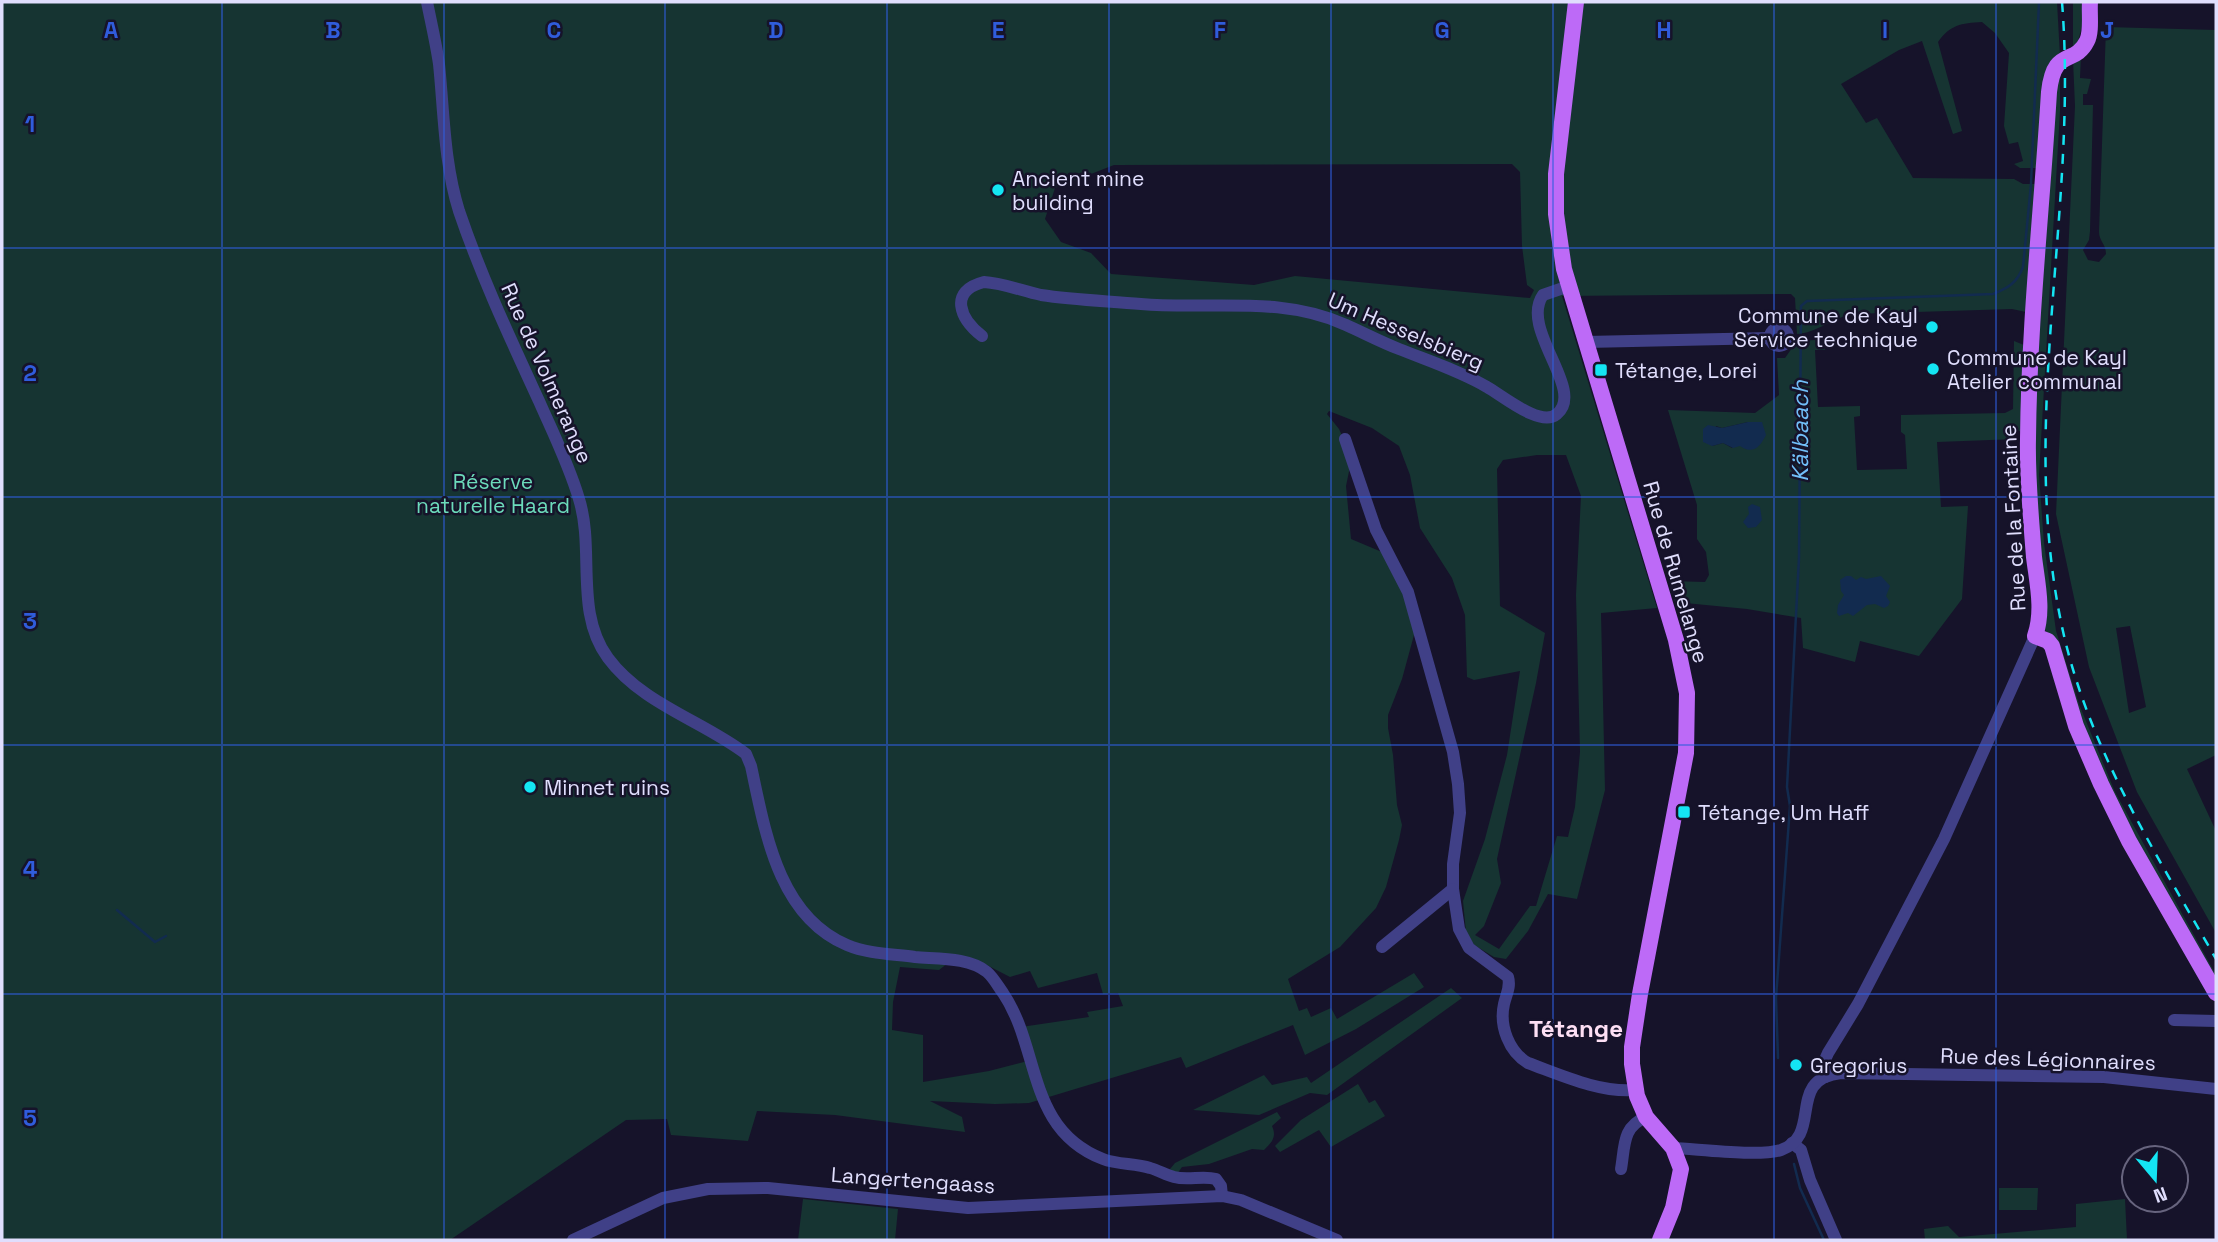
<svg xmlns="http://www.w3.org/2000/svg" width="2218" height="1242" font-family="'Space Grotesk',sans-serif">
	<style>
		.green { fill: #163432; fill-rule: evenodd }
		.water { fill: #122b4f }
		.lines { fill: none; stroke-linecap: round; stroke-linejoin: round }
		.stream { stroke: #122b4f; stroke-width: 2.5 }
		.minor { stroke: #404087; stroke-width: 12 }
		.major { stroke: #bd6af7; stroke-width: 16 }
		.rail { stroke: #14e5f3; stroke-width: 2.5; stroke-dasharray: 10 9; stroke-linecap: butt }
		.grid { fill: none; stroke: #305cdc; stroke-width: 2; stroke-opacity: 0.55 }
		.poi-dot { fill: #14e5f3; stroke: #16132a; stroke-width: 2.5 }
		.labels { text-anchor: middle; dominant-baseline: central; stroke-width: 5; stroke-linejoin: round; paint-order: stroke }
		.poi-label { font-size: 21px; fill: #e0defd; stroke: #16132a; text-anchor: start }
		.street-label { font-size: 21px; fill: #e0defd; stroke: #16132a }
		.park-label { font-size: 21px; fill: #6cdbbb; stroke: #16132a }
		.water-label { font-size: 23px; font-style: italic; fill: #71bef8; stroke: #16132a }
		.quarter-label { font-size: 24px; font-weight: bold; fill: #fddff4; stroke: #16132a }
		.grid-label { font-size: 23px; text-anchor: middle; font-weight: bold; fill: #305cdc; stroke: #16132a; stroke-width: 5; stroke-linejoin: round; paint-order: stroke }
	</style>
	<rect width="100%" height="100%" fill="#16132a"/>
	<g class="green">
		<path d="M2,2H2057L2060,56L2047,67L2037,168H2020L2014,164L2023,161L2018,142L2009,144L2004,126L2009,53L1995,33L1982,22C1961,23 1950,25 1938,42L1962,131L1953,134L1922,41L1899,50L1841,84L1866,123L1877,118L1913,178L2014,179L2023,184H2036L2026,312L2012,309L1852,314C1833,318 1816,333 1797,334L1795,298L1791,294L1562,296L1657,608L1601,613L1605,790L1577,899L1548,894L1528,931L1506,959L1494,957L1474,945L1466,932L1463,901L1485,839L1507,755L1520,671L1474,680L1467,677L1465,615L1452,578L1420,528L1410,475L1399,446L1372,428L1329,411L1327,414L1339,429L1352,457L1346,486L1351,539L1389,555L1417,624L1402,679L1388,715V728L1393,755L1397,805L1402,825L1399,840L1386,887L1376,908L1340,947L1288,979L1299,1011L1307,1008L1311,1017L1331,1008L1337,1019L1414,973L1424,987L1356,1029L1305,1055L1293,1025L1186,1068L1181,1057L1029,1103L995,1104L930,1101L962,1117L965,1132L835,1115L757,1111L748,1141L671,1135L667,1119L626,1120L450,1240H2ZM1512,164L1520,172L1522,246L1527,285L1534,290L1530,298L1295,276L1254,285L1111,274L1091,253L1061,242L1045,219L1055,188L1114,165ZM1537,455H1566L1581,496L1576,595L1580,752L1575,807L1568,837L1557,836L1536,906H1530L1499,949L1475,935L1484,926L1501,883L1497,859L1536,683L1545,633L1500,606L1497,469L1503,460ZM952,960L979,961L1010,977L1030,971L1038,988L1097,973L1103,994L1118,993L1123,1006L1087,1012L1089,1017L1021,1027L1028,1061L989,1071L923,1082V1035L892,1030L893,1002L900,967L939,970Z"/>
		<path d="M2073,2H2083L2082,26L2077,45L2073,47Z"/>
		<path d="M2106,27L2216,30V755L2187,769L2216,831V933L2137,792L2089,667L2056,514L2075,106L2073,60L2081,55L2080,78L2091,79L2087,94H2083V105H2093L2090,231L2089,240L2083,250L2088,260L2099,262L2106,254C2106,244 2099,241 2099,232ZM2130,626L2146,707L2129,713L2116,628Z"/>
		<path d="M2060,68V111L2039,475L2044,543L2056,631L2079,704L2115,792L2216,975V987L2088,750L2054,639L2045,630L2032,479L2040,293L2056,76Z"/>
		<path d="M1815,340L1823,342L1825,350H1815L1818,407L1860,406V416L1854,417L1857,470L1907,469L1905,435L1901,432V415L2005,413L2013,409L2014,341L2024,345L2022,432L2016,430L2017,439L1937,442L1941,507L1968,506L1962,599L1919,656L1860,641L1855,662L1803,648L1801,618L1747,609L1675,602L1674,599L1677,596L1674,584L1668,581L1705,582L1709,575L1706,552L1697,539V505L1668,410L1755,413L1779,395L1777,358H1785L1797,341ZM1748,422L1732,448L1723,443L1712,446L1716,426L1722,428Z"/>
		<path d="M1451,988L1462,998L1327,1095L1310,1093L1259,1115L1193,1110L1264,1075L1272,1085L1307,1077L1311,1083Z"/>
		<path d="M1358,1084L1369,1103L1375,1100L1385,1116L1331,1147L1319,1130L1280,1152L1275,1146L1301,1120Z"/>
		<path d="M1277,1112L1281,1118L1272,1126C1277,1137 1272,1142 1264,1150L1252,1149L1209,1164L1182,1167L1175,1177L1166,1174L1175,1163Z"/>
		<path d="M1999,1188H2038L2037,1210H1999Z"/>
		<path d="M803,1199L898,1209L895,1240H798Z"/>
		<path d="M2125,1199L2127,1240H1922H1925L1924,1229L1948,1226L1959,1237L2076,1227V1204Z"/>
	</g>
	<g class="water">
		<path d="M1748,422H1762L1766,435C1760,447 1753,455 1740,446L1733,448L1723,443L1712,446L1703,442V429L1708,425L1722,428Z"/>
		<path d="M1752,504L1760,507L1762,520L1756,527L1748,528L1743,522L1749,514L1748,507Z"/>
		<path d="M1846,576H1851L1856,580L1861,577L1866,579L1881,576L1890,586L1886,596L1890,602L1888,606L1884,608L1875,604L1867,605L1853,616L1848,613L1839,616L1837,613L1838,605L1844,595L1841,591L1840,580Z"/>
	</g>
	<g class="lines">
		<g class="stream">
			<path d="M117,910L155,942L166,936"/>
			<path d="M1778,1058L1776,998L1790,806L1787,787L1799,558L1801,306L1807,301L1993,294C2008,288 2017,283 2023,267L2031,184L2039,2"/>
			<path d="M1794,1164L1800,1188L1824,1240"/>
		</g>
		<g class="minor">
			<path d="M427,2C431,22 436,43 439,64C444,113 444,163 459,211C481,276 510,338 539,401C553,433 569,465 579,499C595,550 574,612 608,658C642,704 703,721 746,754L751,766C765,831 778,916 847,945C868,954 893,954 915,957C937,959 969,957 987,972C993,977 998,986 1003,993C1041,1049 1026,1129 1103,1159C1118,1165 1135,1163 1150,1168C1158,1170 1166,1175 1174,1177C1189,1181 1202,1175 1216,1179L1221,1186L1222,1196"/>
			<circle cx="1779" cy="337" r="9"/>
			<path d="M982,336C960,319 948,291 984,282C1003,283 1022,291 1041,295C1074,300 1108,301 1141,304C1210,310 1281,295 1346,325C1364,333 1381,342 1399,349C1429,361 1460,371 1487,387C1503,396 1541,428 1557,414C1586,390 1519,329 1543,295L1569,286"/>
			<path d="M1586,342L1770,338"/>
			<path d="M1345,439L1376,530L1408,592L1453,752L1458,784L1460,813L1453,864V889L1459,929L1469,948L1508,977C1511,987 1506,995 1504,1004C1499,1026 1509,1052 1528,1063C1561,1075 1600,1093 1635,1090"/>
			<path d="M1382,947L1453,889"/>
			<path d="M2174,1020L2216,1021"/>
			<path d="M1825,1077L1824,1062L1828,1053L1858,1004L1944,839L2035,636"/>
			<path d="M1792,1143L1801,1150L1810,1180L1836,1240"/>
			<path d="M1673,1148C1698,1149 1759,1157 1781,1150C1824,1135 1785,1079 1841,1073L2104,1077L2216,1089"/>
			<path d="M1621,1169C1625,1146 1622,1127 1646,1117"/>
			<path d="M573,1240L663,1198L708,1189L768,1188L968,1208L1222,1196L1241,1200L1337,1240"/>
		</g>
		<g class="major">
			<path d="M1576,2L1556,174V214L1564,269L1676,640L1687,693L1686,753L1640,994L1632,1047V1064L1637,1096L1646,1117L1673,1148L1681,1169L1673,1208L1660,1240"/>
			<path d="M2090,2C2089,13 2092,31 2087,41C2074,67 2054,46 2049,92C2042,208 2029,323 2028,439C2027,478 2031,518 2034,557C2037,582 2044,611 2035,636L2048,641L2052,646L2076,726L2101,784L2129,841L2216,993"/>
		</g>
		<path class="rail" d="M2062,2C2079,214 2015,429 2065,640C2093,756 2158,857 2216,959"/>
	</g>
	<path class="grid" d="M222,2V1240M444,2V1240M665,2V1240M887,2V1240M1109,2V1240M1331,2V1240M1553,2V1240M1774,2V1240M1996,2V1240M2,248H2216M2,497H2216M2,745H2216M2,994H2216"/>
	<g class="poi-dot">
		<circle cx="998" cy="190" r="7"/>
		<circle cx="1932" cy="327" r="7"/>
		<circle cx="1933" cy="369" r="7"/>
		<rect x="1594" y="363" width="14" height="14" rx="3.5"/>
		<circle cx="530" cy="787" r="7"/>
		<rect x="1677" y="805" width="14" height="14" rx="3.5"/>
		<circle cx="1796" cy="1065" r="7"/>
	</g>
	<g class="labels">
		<g class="poi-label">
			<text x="1012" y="178">Ancient mine<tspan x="1012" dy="24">building</tspan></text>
			<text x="1918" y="315" text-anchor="end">Commune de Kayl<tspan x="1918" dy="24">Service technique</tspan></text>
			<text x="1947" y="357">Commune de Kayl<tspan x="1947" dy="24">Atelier communal</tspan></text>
			<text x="1615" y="370">Tétange, Lorei</text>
			<text x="544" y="787">Minnet ruins</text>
			<text x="1698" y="812">Tétange, Um Haff</text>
			<text x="1810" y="1065">Gregorius</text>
		</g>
		<g class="street-label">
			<text transform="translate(1406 331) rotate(23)">Um Hesselsbierg</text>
			<text transform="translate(547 373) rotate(66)">Rue de Volmerange</text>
			<text transform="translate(2013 518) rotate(-93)">Rue de la Fontaine</text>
			<text transform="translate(1676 572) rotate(74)">Rue de Rumelange</text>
			<text transform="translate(2048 1059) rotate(2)">Rue des Légionnaires</text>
			<text transform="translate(913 1180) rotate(4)">Langertengaass</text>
		</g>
		<g class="park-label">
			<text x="493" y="481">Réserve<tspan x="493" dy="24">naturelle Haard</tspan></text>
		</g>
		<g class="water-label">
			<text transform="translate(1800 431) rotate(-90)">Kälbaach</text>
		</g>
		<g class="quarter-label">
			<text x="1576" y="1028">Tétange</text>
		</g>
	</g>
	<g class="grid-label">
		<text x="111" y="38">A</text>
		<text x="333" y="38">B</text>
		<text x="554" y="38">C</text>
		<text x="776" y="38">D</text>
		<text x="998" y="38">E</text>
		<text x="1220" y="38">F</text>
		<text x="1442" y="38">G</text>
		<text x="1664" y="38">H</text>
		<text x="1885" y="38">I</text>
		<text x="2107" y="38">J</text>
		<text x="30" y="132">1</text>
		<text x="30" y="381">2</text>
		<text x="30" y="629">3</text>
		<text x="30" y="877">4</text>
		<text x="30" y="1126">5</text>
	</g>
	<rect width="2218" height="1242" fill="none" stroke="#e0defd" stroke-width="7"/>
	<g transform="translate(2155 1179) rotate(161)"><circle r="33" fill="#16132a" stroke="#67647e" stroke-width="2"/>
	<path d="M0-5L12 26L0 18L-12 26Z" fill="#14e5f3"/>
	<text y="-10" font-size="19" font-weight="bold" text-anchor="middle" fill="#e0defd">N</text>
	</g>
</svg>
